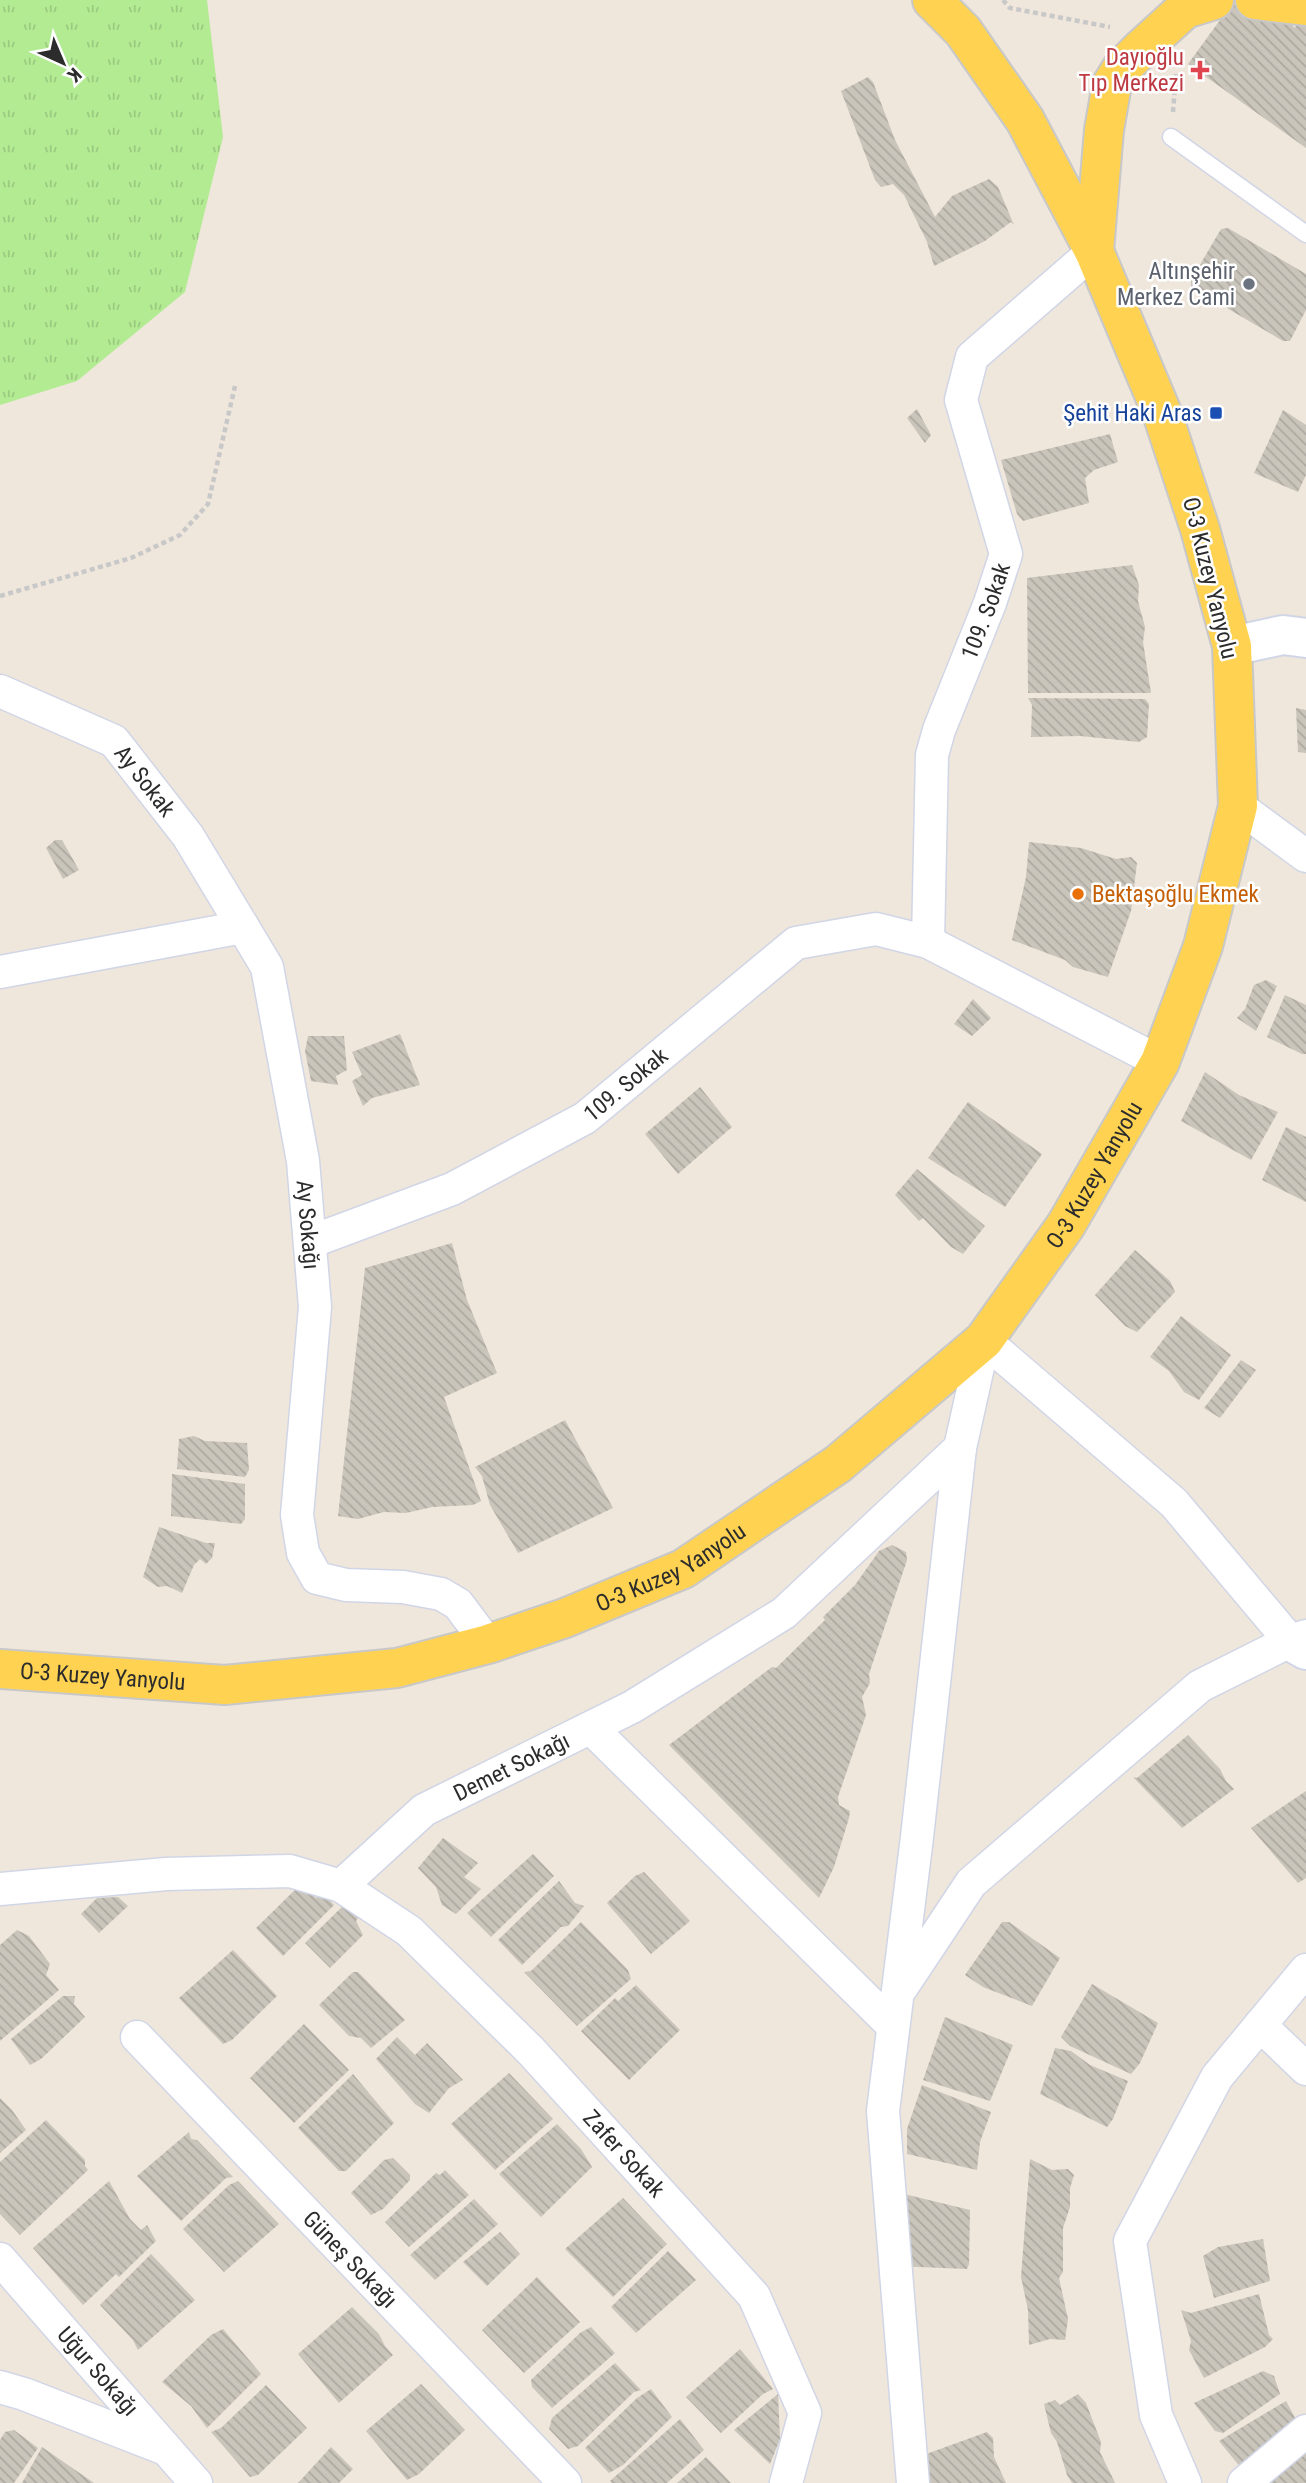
<svg xmlns="http://www.w3.org/2000/svg" width="1306" height="2483" font-family="'Roboto Condensed',sans-serif">
	<style>
		.grass { fill: url(#grass-tufts) }
		.building { fill: url(#building-back-hatch) }
		.lines { fill: none; stroke-linecap: round; stroke-linejoin: round }
		.lane-casing { stroke: #d1d6e6; stroke-width: 19 }
		.street-casing { stroke: #d1d6e6; stroke-width: 35 }
		.secondary-casing { stroke: #d1d6e6; stroke-width: 42 }
		.primary-casing { stroke: #c8c8c8; stroke-width: 42 }
		.path { stroke: #c8c8c8; stroke-width: 4.5; stroke-dasharray: 5 3.5; stroke-linecap: butt }
		.lane { stroke: #fff; stroke-width: 16 }
		.street { stroke: #fff; stroke-width: 32 }
		.secondary { stroke: #fff; stroke-width: 38 }
		.primary { stroke: #ffd351; stroke-width: 38 }
		.health-dot { fill: #e0444e; stroke: #fff; stroke-width: 2.5 }
		.worship-dot { fill: #6b7280; stroke: #fff; stroke-width: 2.5 }
		.transit-dot { fill: #1a4fb4; stroke: #fff; stroke-width: 2.5 }
		.food-dot { fill: #e8710a; stroke: #fff; stroke-width: 2.5 }
		.labels { text-anchor: middle; dominant-baseline: central; stroke-width: 5; stroke-linejoin: round; paint-order: stroke }
		.health-label { font-size: 23px; fill: #be3a42; stroke: #fff; text-anchor: end }
		.worship-label { font-size: 23px; fill: #5b616d; stroke: #fff; text-anchor: end }
		.transit-label { font-size: 23px; fill: #164399; stroke: #fff; text-anchor: end }
		.street-label { font-size: 23px; fill: #2c2c2c; stroke: #fff }
		.food-label { font-size: 23px; fill: #c56008; stroke: #fff; text-anchor: start }
	</style>
	<defs>
		<pattern id="grass-tufts" width="24" height="20" patternUnits="userSpaceOnUse" patternTransform="scale(1.75)"><rect width="24" height="20" fill="#b3eb93"/><path d="M3 7l-1-3M5 7V3M7 7l1-3M15 17l-1-3M17 17v-4M19 17l1-3" fill="none" stroke="#9aca7f"/></pattern>
		<pattern id="building-back-hatch" width="6" height="6" patternUnits="userSpaceOnUse" patternTransform="scale(1.75)"><rect width="6" height="6" fill="#c9c5bb"/><path d="M-1 5l2 2M0 0l6 6M5-1l2 2" fill="none" stroke="#ada9a1"/></pattern>
	</defs>
	<rect width="100%" height="100%" fill="#efe6dc"/>
	<path class="grass" d="M0,0H207L223,137L185,292L77,381L0,405Z"/>
	<g class="building">
		<path d="M1231,5H1238L1252,19L1261,11L1272,22L1281,14L1295,28L1298,20L1306,23V148L1188,64Z"/>
		<path d="M868,77L873,82L895,140L935,217L952,196L989,179L998,187L1014,225L1011,222L985,241L934,266L927,242L904,195L893,184L881,187L875,180L841,91Z"/>
		<path d="M1228,228L1306,274V310L1290,341H1283L1191,287V280L1221,229Z"/>
		<path d="M917,409L931,435L925,443L907,418Z"/>
		<path d="M1283,410L1306,425V475L1298,492L1254,473Z"/>
		<path d="M1110,434L1118,462L1094,470L1085,478L1089,503L1023,521L1017,514L1001,460Z"/>
		<path d="M1132,565L1139,585L1138,601L1145,627L1143,642L1151,693H1028L1027,578Z"/>
		<path d="M1028,698L1145,699L1149,704L1147,737L1139,742L1080,736L1031,737L1032,705Z"/>
		<path d="M1296,708L1306,710V753L1298,752Z"/>
		<path d="M55,840H62L79,870L63,879L46,848Z"/>
		<path d="M1029,842L1081,848L1116,859L1131,857L1137,863L1131,911L1108,977L1073,967L1065,960L1012,940L1026,877Z"/>
		<path d="M1266,980L1277,986L1256,1031L1237,1018L1245,1009L1254,985Z"/>
		<path d="M1285,995L1306,1005V1054H1302L1267,1037Z"/>
		<path d="M973,999L991,1018L972,1036L954,1024Z"/>
		<path d="M400,1034L420,1085L372,1098L363,1106L352,1081L362,1075L352,1052Z"/>
		<path d="M308,1036H344L347,1070L336,1076L338,1085L311,1081L305,1051Z"/>
		<path d="M1205,1072L1239,1095L1278,1112L1251,1160L1181,1121Z"/>
		<path d="M700,1087L732,1127L678,1174L645,1134Z"/>
		<path d="M968,1102L1042,1154L1005,1207L928,1158Z"/>
		<path d="M1286,1127L1306,1137V1202L1262,1180Z"/>
		<path d="M917,1169L985,1226L963,1254L951,1247L923,1218L919,1221L895,1195Z"/>
		<path d="M452,1243L467,1300L497,1373L444,1397L481,1501L473,1505L432,1507L406,1513L384,1512L358,1519L338,1516L365,1268Z"/>
		<path d="M1135,1250L1170,1281L1175,1292L1137,1332L1125,1326L1095,1295Z"/>
		<path d="M1181,1316L1231,1355L1199,1400L1184,1392L1169,1371L1150,1357Z"/>
		<path d="M1241,1360L1256,1370L1220,1418L1204,1408Z"/>
		<path d="M565,1420L613,1508L518,1553L490,1505L482,1476L475,1467Z"/>
		<path d="M194,1436L205,1441L247,1443L249,1470L245,1477L177,1469L179,1439Z"/>
		<path d="M172,1474L245,1484V1519L241,1524L171,1516Z"/>
		<path d="M159,1527L206,1543H215L212,1558L206,1564L200,1559L194,1565L182,1593L167,1586L158,1587L143,1577Z"/>
		<path d="M892,1545L906,1552L907,1560L869,1674L870,1683L862,1697L866,1715L838,1797L839,1805L850,1811L849,1818L834,1867L819,1898L669,1745L772,1667L776,1668L825,1620L823,1617L855,1585L879,1551Z"/>
		<path d="M1188,1735L1220,1769L1226,1781L1234,1789L1182,1828L1133,1777L1137,1778Z"/>
		<path d="M1306,1791V1878L1298,1883L1251,1828Z"/>
		<path d="M443,1838L478,1863L464,1877L481,1889L456,1914L442,1905L436,1887L418,1868Z"/>
		<path d="M533,1854L554,1876L491,1937L467,1913Z"/>
		<path d="M644,1872L690,1921L651,1954L607,1903L635,1876Z"/>
		<path d="M559,1881L575,1903L584,1906L568,1926L561,1927L522,1965L498,1940Z"/>
		<path d="M302,1883L316,1898L322,1892L334,1905L283,1956L256,1928Z"/>
		<path d="M118,1897L128,1906L99,1933L81,1914L97,1898Z"/>
		<path d="M345,1904L361,1914L356,1921L363,1935L330,1968L305,1943Z"/>
		<path d="M581,1922L628,1970L631,1979L577,2026L524,1972L531,1971Z"/>
		<path d="M1002,1922H1009L1060,1958L1032,2006L983,1987L965,1975Z"/>
		<path d="M17,1930L29,1936L50,1964L46,1975L59,1990L0,2041V1945Z"/>
		<path d="M233,1950L277,1996L232,2040L223,2044L179,1998Z"/>
		<path d="M353,1972H358L405,2020L371,2048L361,2038L349,2036L319,2005Z"/>
		<path d="M1092,1984L1158,2023L1140,2063L1131,2074L1070,2046L1061,2037Z"/>
		<path d="M636,1985L680,2030L629,2080L581,2031L615,1998L618,2001Z"/>
		<path d="M63,1996H75L74,2004L85,2017L41,2059L30,2065L11,2039Z"/>
		<path d="M945,2017L1013,2045L990,2101L923,2080Z"/>
		<path d="M304,2024L349,2070L294,2123L250,2078Z"/>
		<path d="M397,2037L415,2055L427,2043L463,2080L449,2088L429,2113L415,2104L376,2059Z"/>
		<path d="M1055,2048L1071,2051L1090,2065L1128,2081L1113,2119L1107,2127L1040,2094Z"/>
		<path d="M509,2073L553,2119L495,2170L451,2124Z"/>
		<path d="M353,2074L394,2123L346,2171H339L298,2128Z"/>
		<path d="M922,2085L991,2112L980,2142L977,2170L907,2154V2129Z"/>
		<path d="M0,2098L12,2110L26,2130L0,2153Z"/>
		<path d="M46,2120L85,2160V2166L88,2170L20,2235L0,2214V2162Z"/>
		<path d="M557,2124L581,2149L592,2167L541,2217L499,2174Z"/>
		<path d="M189,2132L191,2139L197,2140L233,2177L226,2178L181,2221L137,2176Z"/>
		<path d="M393,2158L410,2175V2180L383,2209L371,2215L351,2193L384,2160Z"/>
		<path d="M1030,2159L1052,2170L1068,2169L1074,2175L1070,2188V2207L1063,2228V2272L1059,2278L1068,2319L1065,2340L1050,2339L1029,2345L1028,2310L1021,2277Z"/>
		<path d="M445,2170L469,2195L409,2247L385,2222L436,2173L440,2175Z"/>
		<path d="M109,2181L130,2219L141,2230L147,2225L156,2241L119,2277L116,2274L83,2305L33,2248Z"/>
		<path d="M238,2181L279,2224L224,2272L183,2229L229,2185Z"/>
		<path d="M900,2193L970,2210L969,2264L967,2269L895,2266Z"/>
		<path d="M623,2198L667,2244L613,2297L565,2249Z"/>
		<path d="M474,2199L498,2224L435,2280L410,2255Z"/>
		<path d="M500,2232L520,2254L487,2286L463,2262Z"/>
		<path d="M1263,2239L1270,2281L1214,2298L1203,2256L1218,2247Z"/>
		<path d="M668,2251L696,2280L636,2333L611,2307Z"/>
		<path d="M151,2254L195,2300L138,2350L133,2340L100,2305Z"/>
		<path d="M537,2277L580,2322L524,2373L482,2330Z"/>
		<path d="M1259,2294L1269,2335L1273,2339L1265,2347L1204,2378L1189,2350L1191,2341L1181,2310L1191,2313Z"/>
		<path d="M352,2307L379,2334L385,2346L393,2355L339,2403L298,2354Z"/>
		<path d="M591,2327L615,2353L552,2408L532,2387L531,2380L580,2333Z"/>
		<path d="M223,2329L261,2374L207,2428L191,2406L162,2382L211,2335Z"/>
		<path d="M740,2349L773,2389L763,2394L721,2433L686,2397Z"/>
		<path d="M615,2363L641,2390L634,2392L578,2446L568,2449L549,2429L552,2418Z"/>
		<path d="M1263,2371L1274,2376L1280,2394L1223,2433L1215,2431L1194,2403Z"/>
		<path d="M421,2384L465,2430L419,2474L407,2480L366,2431Z"/>
		<path d="M266,2385L307,2428L258,2475L250,2477L211,2432L221,2428Z"/>
		<path d="M651,2389L672,2417L623,2465L609,2473L585,2448L637,2398Z"/>
		<path d="M778,2394L780,2439L770,2464L734,2430Z"/>
		<path d="M1078,2394L1086,2403L1101,2442L1100,2452L1115,2483H1072L1067,2475L1057,2442L1051,2433L1044,2404L1055,2400L1060,2405Z"/>
		<path d="M1286,2401L1300,2427L1246,2474L1219,2441Z"/>
		<path d="M680,2419L704,2450L667,2483H612L610,2481Z"/>
		<path d="M14,2430L38,2448L14,2483H0V2440L5,2432Z"/>
		<path d="M987,2432L993,2438L994,2457L1006,2483H929L918,2457Z"/>
		<path d="M1306,2436V2483H1252Z"/>
		<path d="M42,2447L94,2483H22Z"/>
		<path d="M331,2447L353,2469L339,2483H298Z"/>
		<path d="M706,2457L731,2483H677Z"/>
	</g>
	<g class="lines">
		<defs>
			<path id="lane" d="M1171,137L1306,234"/>
			<g id="street">
				<path id="s1" d="M0,691L114,741L188,836L243,927"/>
				<path d="M1238,806L1306,856"/>
				<path id="s2" d="M928,942L932,755L939,730L990,603L1006,554L961,400L972,357L1094,251"/>
				<path id="s3" d="M0,972L243,927L267,967L303,1161L315,1307L297,1515L303,1553L317,1578L346,1585L403,1587L441,1594L458,1604L488,1644"/>
				<path id="s4" d="M310,1242L452,1189L585,1118L796,943L876,929L928,942L1160,1062"/>
				<path d="M591,1728L893,2026"/>
				<path id="s5" d="M341,1886L424,1810L632,1707L784,1613L960,1448"/>
				<path id="s6" d="M0,1889L166,1874L290,1871L341,1886L409,1931L531,2051L754,2296L805,2413L786,2483"/>
				<path d="M902,1987L971,1883L1200,1686L1290,1641L1306,1636"/>
				<path d="M1260,2025L1306,2069"/>
				<path id="s7" d="M137,2037L565,2483"/>
				<path id="s8" d="M0,2259L196,2483"/>
				<path d="M0,2387L24,2394L163,2448"/>
				<path d="M913,2483L883,2111L917,1837L960,1448L984,1340L1174,1503L1290,1641"/>
				<path d="M1185,2483L1156,2415L1130,2241L1217,2077L1306,1970"/>
				<path d="M1244,2483L1306,2431"/>
			</g>
			<g id="secondary">
				<path d="M1232,646L1283,635L1306,638"/>
				<path d="M1290,1641L1306,1650"/>
			</g>
			<g id="primary">
				<path d="M1255,0L1306,6"/>
				<path d="M1094,251L1104,130L1112,84L1122,68L1141,49L1185,9L1214,0"/>
				<path id="s9" d="M0,1669L225,1685L397,1668L488,1644L565,1618L683,1569L838,1464L984,1340L1066,1225L1160,1062L1203,946L1238,806L1232,646L1200,529L1162,413L1094,251L1025,120L963,31L932,0"/>
			</g>
		</defs>
		<use href="#lane" class="lane-casing"/>
		<use href="#street" class="street-casing"/>
		<use href="#secondary" class="secondary-casing"/>
		<use href="#primary" class="primary-casing"/>
		<g class="path">
			<path d="M1003,0L1010,8L1110,27"/>
			<path d="M1173,112L1176,74"/>
			<path d="M0,596L131,558L180,535L208,504L235,386"/>
		</g>
		<use href="#lane" class="lane"/>
		<use href="#street" class="street"/>
		<use href="#secondary" class="secondary"/>
		<use href="#primary" class="primary"/>
	</g>
	<path class="health-dot" d="M1196.5 59.5h7v7h7v7h-7v7h-7v-7h-7v-7h7z"/>
	<circle class="worship-dot" cx="1249" cy="284" r="7"/>
	<rect class="transit-dot" x="1209" y="406" width="14" height="14" rx="3.5"/>
	<circle class="food-dot" cx="1078" cy="894" r="7"/>
	<g class="labels">
		<g class="health-label">
			<text x="1184" y="57">Dayıoğlu<tspan x="1184" dy="26">Tıp Merkezi</tspan></text>
		</g>
		<g class="worship-label">
			<text x="1235" y="271">Altınşehir<tspan x="1235" dy="26">Merkez Cami</tspan></text>
		</g>
		<g class="transit-label">
			<text x="1202" y="413">Şehit Haki Aras</text>
		</g>
		<g class="street-label">
			<text transform="translate(1210 578) rotate(76)">O-3 Kuzey Yanyolu</text>
			<text stroke="none"><textPath href="#s2" startOffset="341">109. Sokak</textPath></text>
			<text stroke="none"><textPath href="#s1" startOffset="175">Ay Sokak</textPath></text>
			<text stroke="none"><textPath href="#s4" startOffset="355">109. Sokak</textPath></text>
			<text stroke="none"><textPath href="#s9" startOffset="1279">O-3 Kuzey Yanyolu</textPath></text>
			<text stroke="none"><textPath href="#s3" startOffset="555">Ay Sokağı</textPath></text>
			<text stroke="none"><textPath href="#s9" startOffset="691">O-3 Kuzey Yanyolu</textPath></text>
			<text stroke="none"><textPath href="#s9" startOffset="103">O-3 Kuzey Yanyolu</textPath></text>
			<text stroke="none"><textPath href="#s5" startOffset="210">Demet Sokağı</textPath></text>
			<text stroke="none"><textPath href="#s6" startOffset="735">Zafer Sokak</textPath></text>
			<text stroke="none"><textPath href="#s7" startOffset="308">Güneş Sokağı</textPath></text>
			<text stroke="none"><textPath href="#s8" startOffset="149">Uğur Sokağı</textPath></text>
		</g>
		<g class="food-label">
			<text x="1092" y="894">Bektaşoğlu Ekmek</text>
		</g>
	</g>
	<g transform="translate(63 63) rotate(136)" stroke="#ffffff" stroke-width="5" paint-order="stroke">
	<path d="M0-5L12 26L0 18L-12 26Z" fill="#2c2c2c"/>
	<text y="-10" font-size="19" font-weight="bold" text-anchor="middle" fill="#2c2c2c">K</text>
	</g>
</svg>
